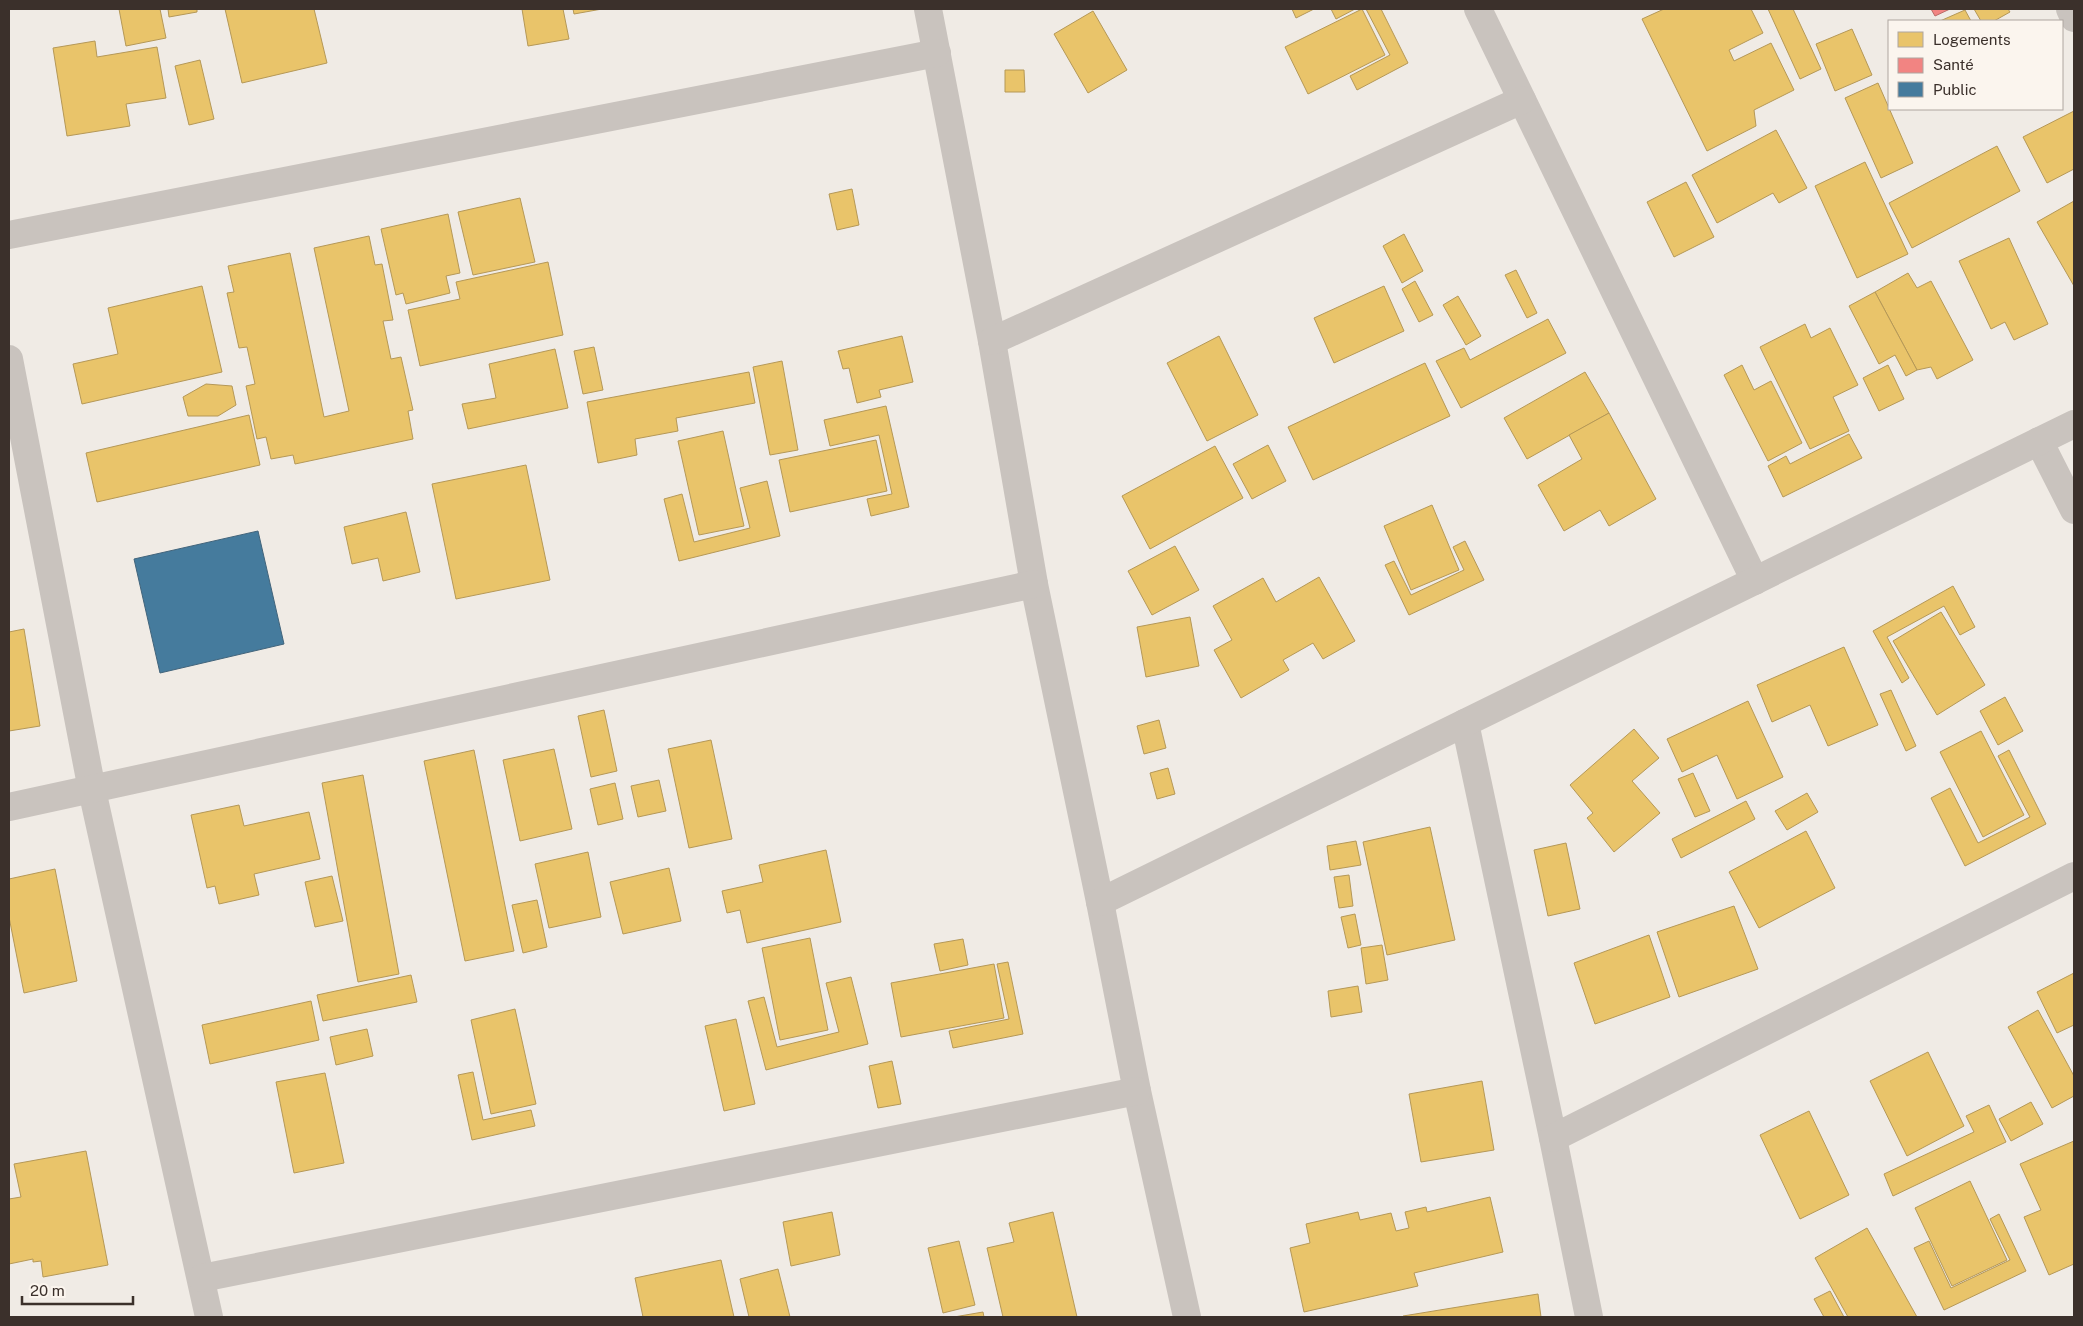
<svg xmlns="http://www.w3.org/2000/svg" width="2083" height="1326" font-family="'Public Sans',sans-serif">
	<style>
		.homes { fill: #e9c46a; stroke: #b59857 }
		.health { fill: #f28482; stroke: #bb6b68 }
		.public { fill: #457b9d; stroke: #42647b }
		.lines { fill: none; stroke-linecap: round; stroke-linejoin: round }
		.minor { stroke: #c9c3be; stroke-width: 28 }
	</style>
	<rect width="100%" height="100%" fill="#f0ebe5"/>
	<g class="homes">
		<path d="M119,9H160L166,38L126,46Z"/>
		<path d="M168,9H197V12L169,17Z"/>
		<path d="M225,9H314L327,63L242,83Z"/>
		<path d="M522,9H563L569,39L528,46Z"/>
		<path d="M573,9H602L574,14Z"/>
		<path d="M1292,9H1314L1296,18Z"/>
		<path d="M1331,9H1355L1336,19Z"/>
		<path d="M1362,9L1385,55L1308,94L1285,47Z"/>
		<path d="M1366,9H1381L1408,63L1357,90L1350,76L1390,55Z"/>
		<path d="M1664,9H1751L1763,33L1729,50L1734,61L1771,43L1794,90L1754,110L1756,126L1707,151L1642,19Z"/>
		<path d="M1768,9H1793L1821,69L1800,79Z"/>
		<path d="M1974,9H2008L2010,12L1994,21H1981Z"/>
		<path d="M1965,10L1971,21H1940Z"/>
		<path d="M1093,11L1127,70L1088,93L1054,34Z"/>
		<path d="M1852,29L1872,75L1835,91L1816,44Z"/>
		<path d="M95,41L97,57L157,47L166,98L126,104L130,126L67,136L53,48Z"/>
		<path d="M200,60L214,119L189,125L175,66Z"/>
		<path d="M1005,70H1024L1025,92H1005Z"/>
		<path d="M1878,83L1913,163L1881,178L1845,98Z"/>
		<path d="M2074,111V169L2047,183L2023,137Z"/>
		<path d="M1776,130L1807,188L1779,203L1773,193L1717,223L1692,175Z"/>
		<path d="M1997,146L2020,191L1912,248L1889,203Z"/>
		<path d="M1865,162L1908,254L1857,278L1815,186Z"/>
		<path d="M1686,182L1714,237L1674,257L1647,202Z"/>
		<path d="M852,189L859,225L837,230L829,194Z"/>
		<path d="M520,198L535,262L473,275L458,212Z"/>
		<path d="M2074,201V286L2037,222Z"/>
		<path d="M448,214L460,273L446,276L450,293L406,304L403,293L396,295L381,229Z"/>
		<path d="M1404,234L1423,271L1402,283L1383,246Z"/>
		<path d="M369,236L375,265L382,264L393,320L383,321L391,359L401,357L413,410L408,411L413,439L295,464L293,455L271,459L266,437L257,439L246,386L255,384L247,347L239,348L227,293L234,292L228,266L290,253L324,417L349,411L314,248Z"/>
		<path d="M2009,238L2048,324L2014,340L2005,322L1991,329L1959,261Z"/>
		<path d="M548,262L563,335L420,366L408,310L460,299L456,282Z"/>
		<path d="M1516,270L1537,313L1527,318L1505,275Z"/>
		<path d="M1908,273L1917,288L1931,281L1973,360L1937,379L1931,367L1917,370L1875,292Z"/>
		<path d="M1415,281L1433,315L1419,322L1402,289Z"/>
		<path d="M202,286L222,372L82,404L73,364L118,354L108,308Z"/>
		<path d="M1384,286L1404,331L1334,363L1314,318Z"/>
		<path d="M1875,292L1917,370L1906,376L1895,355L1879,364L1849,306Z"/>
		<path d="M1458,296L1481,336L1466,345L1443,305Z"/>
		<path d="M1548,319L1566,353L1461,408L1436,361L1464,348L1470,360Z"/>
		<path d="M1805,324L1811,338L1830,328L1858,385L1833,397L1849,431L1810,449L1760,347Z"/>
		<path d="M902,336L913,382L879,390L881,397L857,403L849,368L843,369L838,351Z"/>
		<path d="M1219,336L1258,415L1207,441L1167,363Z"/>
		<path d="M594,347L603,390L583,394L574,351Z"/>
		<path d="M555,349L568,408L468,429L462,404L496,398L489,364Z"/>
		<path d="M782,361L798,450L770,455L753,367Z"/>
		<path d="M1425,363L1450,416L1313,480L1288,427Z"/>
		<path d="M1742,365L1754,390L1771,381L1802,443L1768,461L1724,375Z"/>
		<path d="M1888,365L1904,399L1879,411L1863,378Z"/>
		<path d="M749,372L755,403L676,418L678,431L635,439L637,455L598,463L587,402Z"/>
		<path d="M1585,372L1609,413L1527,459L1504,418Z"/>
		<path d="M206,384L232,386L236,405L218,416H188L183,397Z"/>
		<path d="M886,406L909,507L871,516L867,499L892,494L879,435L830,446L824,420Z"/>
		<path d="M1609,413L1656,499L1609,526L1600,510L1564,531L1538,485L1582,459L1569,435Z"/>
		<path d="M249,415L260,465L97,502L86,453Z"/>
		<path d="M723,431L744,526L699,535L678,441Z"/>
		<path d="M1849,434L1862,458L1783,497L1768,466L1786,456L1790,464Z"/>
		<path d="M876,440L887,491L790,512L779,460Z"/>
		<path d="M1268,445L1286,481L1252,499L1233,464Z"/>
		<path d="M1215,446L1243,498L1150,549L1122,496Z"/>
		<path d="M526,465L550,580L456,599L432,484Z"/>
		<path d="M767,481L780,536L679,561L664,499L682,494L694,542L750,528L740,488Z"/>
		<path d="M1432,505L1459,570L1411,590L1384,526Z"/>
		<path d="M406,512L420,572L383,581L378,558L352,564L344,527Z"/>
		<path d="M1465,541L1484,580L1409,615L1385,565L1394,561L1411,595L1464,570L1453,547Z"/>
		<path d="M1175,546L1199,590L1152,615L1128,571Z"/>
		<path d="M1319,577L1355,641L1323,659L1313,643L1283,660L1289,670L1241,698L1214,650L1232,640L1213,606L1263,578L1276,602Z"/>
		<path d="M1953,586L1975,627L1960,635L1944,606L1887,637L1909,678L1902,683L1873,631Z"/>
		<path d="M1941,612L1985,685L1937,715L1893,641Z"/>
		<path d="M1190,617L1199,666L1146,677L1137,627Z"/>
		<path d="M24,629L40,726L9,731V632Z"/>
		<path d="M1844,647L1878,725L1828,746L1810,705L1772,722L1757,685Z"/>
		<path d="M1891,690L1916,746L1906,751L1880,694Z"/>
		<path d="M2005,697L2023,731L1998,745L1980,711Z"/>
		<path d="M1748,701L1783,777L1737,799L1717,755L1682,772L1667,739Z"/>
		<path d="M604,710L617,771L591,777L578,716Z"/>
		<path d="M1159,720L1166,748L1144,754L1137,726Z"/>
		<path d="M1634,729L1659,758L1632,781L1660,813L1614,852L1587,818L1593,813L1570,785Z"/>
		<path d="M1981,731L2024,815L1983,837L1940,752Z"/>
		<path d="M711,740L732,839L689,848L668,749Z"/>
		<path d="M554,749L572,829L520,841L503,760Z"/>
		<path d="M474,750L514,951L465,961L424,761Z"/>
		<path d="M2009,750L2046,824L1965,866L1931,798L1950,788L1978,843L2030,817L1998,756Z"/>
		<path d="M1168,768L1175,794L1157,799L1150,773Z"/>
		<path d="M1693,773L1710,811L1695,817L1678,779Z"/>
		<path d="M363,775L399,974L358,982L322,783Z"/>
		<path d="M659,780L666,811L638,817L631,786Z"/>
		<path d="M615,783L623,819L598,825L590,789Z"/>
		<path d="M1807,793L1818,812L1787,830L1775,811Z"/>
		<path d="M1746,801L1755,819L1681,858L1672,839Z"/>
		<path d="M239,805L244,826L309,812L320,859L254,874L259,895L219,904L215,886L207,888L191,815Z"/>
		<path d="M1430,827L1455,940L1387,955L1363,842Z"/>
		<path d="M1806,831L1835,888L1759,928L1729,872Z"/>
		<path d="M1356,841L1361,865L1330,870L1327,846Z"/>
		<path d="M1566,843L1580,909L1548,916L1534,850Z"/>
		<path d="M826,850L841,922L747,943L740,910L727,913L722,891L763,882L759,865Z"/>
		<path d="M588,852L601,917L549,928L535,864Z"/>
		<path d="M669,868L681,921L623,934L610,882Z"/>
		<path d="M55,869L77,981L24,993L9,917V879Z"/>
		<path d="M1349,875L1353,906L1339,908L1334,877Z"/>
		<path d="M332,876L343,921L315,927L305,882Z"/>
		<path d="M537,900L547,947L523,953L512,905Z"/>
		<path d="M1734,906L1758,969L1679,997L1657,932Z"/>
		<path d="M1355,914L1361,945L1348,948L1341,917Z"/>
		<path d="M1649,935L1670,997L1595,1024L1574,963Z"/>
		<path d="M810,938L828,1030L780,1040L762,948Z"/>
		<path d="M963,939L968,965L940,971L934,944Z"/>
		<path d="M1382,945L1388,980L1366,984L1361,948Z"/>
		<path d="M1008,962L1023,1034L953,1048L949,1031L1009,1019L997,964Z"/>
		<path d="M994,964L1004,1018L901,1037L891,983Z"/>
		<path d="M2074,973V1025L2057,1033L2037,992Z"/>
		<path d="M411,975L417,1002L323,1021L317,995Z"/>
		<path d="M851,977L868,1044L766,1070L748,1001L764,997L777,1047L839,1032L826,983Z"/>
		<path d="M1358,986L1362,1012L1331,1017L1328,991Z"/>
		<path d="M311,1001L319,1040L210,1064L202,1025Z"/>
		<path d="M515,1009L536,1104L491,1114L471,1020Z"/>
		<path d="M2038,1010L2074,1076V1096L2052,1108L2008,1027Z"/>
		<path d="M736,1019L755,1104L724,1111L705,1026Z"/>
		<path d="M367,1029L373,1056L336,1065L330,1037Z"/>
		<path d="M1928,1052L1964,1126L1907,1156L1870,1081Z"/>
		<path d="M892,1061L901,1104L878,1108L869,1066Z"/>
		<path d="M473,1072L483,1120L531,1110L535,1126L472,1140L458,1075Z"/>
		<path d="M325,1073L344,1163L294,1173L276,1082Z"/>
		<path d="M1482,1081L1494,1150L1421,1162L1409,1094Z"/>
		<path d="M2031,1102L2043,1124L2011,1141L1999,1119Z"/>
		<path d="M1989,1105L2006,1142L1893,1196L1884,1174L1974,1132L1966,1116Z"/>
		<path d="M1809,1111L1849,1195L1800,1219L1760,1135Z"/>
		<path d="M2074,1141V1264L2049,1275L2024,1217L2041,1210L2020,1164Z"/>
		<path d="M86,1151L108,1265L43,1277L41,1261L33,1262V1259L9,1264V1199L21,1197L14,1164Z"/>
		<path d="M1970,1181L2007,1260L1952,1286L1915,1208Z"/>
		<path d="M1490,1197L1503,1252L1414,1273L1418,1286L1304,1312L1290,1248L1310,1243L1306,1224L1358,1212L1360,1220L1391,1213L1396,1231L1409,1228L1405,1212L1426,1207L1427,1212Z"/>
		<path d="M832,1212L840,1255L791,1266L783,1222Z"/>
		<path d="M1053,1212L1077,1317H1003L987,1248L1014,1242L1009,1223Z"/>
		<path d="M1999,1214L2026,1271L1944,1310L1914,1248L1929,1241L1951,1288L2010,1260L1990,1219Z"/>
		<path d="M1867,1228L1917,1317H1848L1815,1258Z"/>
		<path d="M959,1241L975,1305L943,1313L928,1248Z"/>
		<path d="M721,1260L734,1317H643L635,1278Z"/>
		<path d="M778,1269L790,1317H749L740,1279Z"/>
		<path d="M1830,1291L1844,1317H1824L1814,1299Z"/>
		<path d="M1538,1294L1541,1317H1403V1316Z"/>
		<path d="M983,1312L984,1317H954Z"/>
	</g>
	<path class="health" d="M1931,9H1950L1935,16Z"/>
	<path class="public" d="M258,531L284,644L160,673L134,559Z"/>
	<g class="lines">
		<g class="minor">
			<path d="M928,9L992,341L1034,584L1100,902L1137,1091L1187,1317"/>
			<path d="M1478,9L1755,581"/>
			<path d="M2070,9L2074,18"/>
			<path d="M9,235L937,53"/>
			<path d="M992,341L1522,100"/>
			<path d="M9,359L92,790L209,1317"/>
			<path d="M2039,441L2074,510"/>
			<path d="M1465,723L1553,1138L1589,1317"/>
			<path d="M9,807L1034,584"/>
			<path d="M1100,902L2074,424"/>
			<path d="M1553,1138L2074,876"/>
			<path d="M202,1278L1137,1091"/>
		</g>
	</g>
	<rect width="2083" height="1326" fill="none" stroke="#3b302b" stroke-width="20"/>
	<rect x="1888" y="20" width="175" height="90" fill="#fbf5ee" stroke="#aea6a0"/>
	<rect x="1898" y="32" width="25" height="15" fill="#e9c46a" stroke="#aea6a0"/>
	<text x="1933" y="45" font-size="15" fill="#3b302b">Logements</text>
	<rect x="1898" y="58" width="25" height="15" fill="#f28482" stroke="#aea6a0"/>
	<text x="1933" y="70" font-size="15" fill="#3b302b">Santé</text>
	<rect x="1898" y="82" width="25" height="15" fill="#457b9d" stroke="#aea6a0"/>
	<text x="1933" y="95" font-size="15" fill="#3b302b">Public</text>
	<path d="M22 1296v8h111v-8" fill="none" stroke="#3b302b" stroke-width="2.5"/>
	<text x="30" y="1296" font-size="15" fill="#3b302b" stroke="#fbf5ee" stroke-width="4" paint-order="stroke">20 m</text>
</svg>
